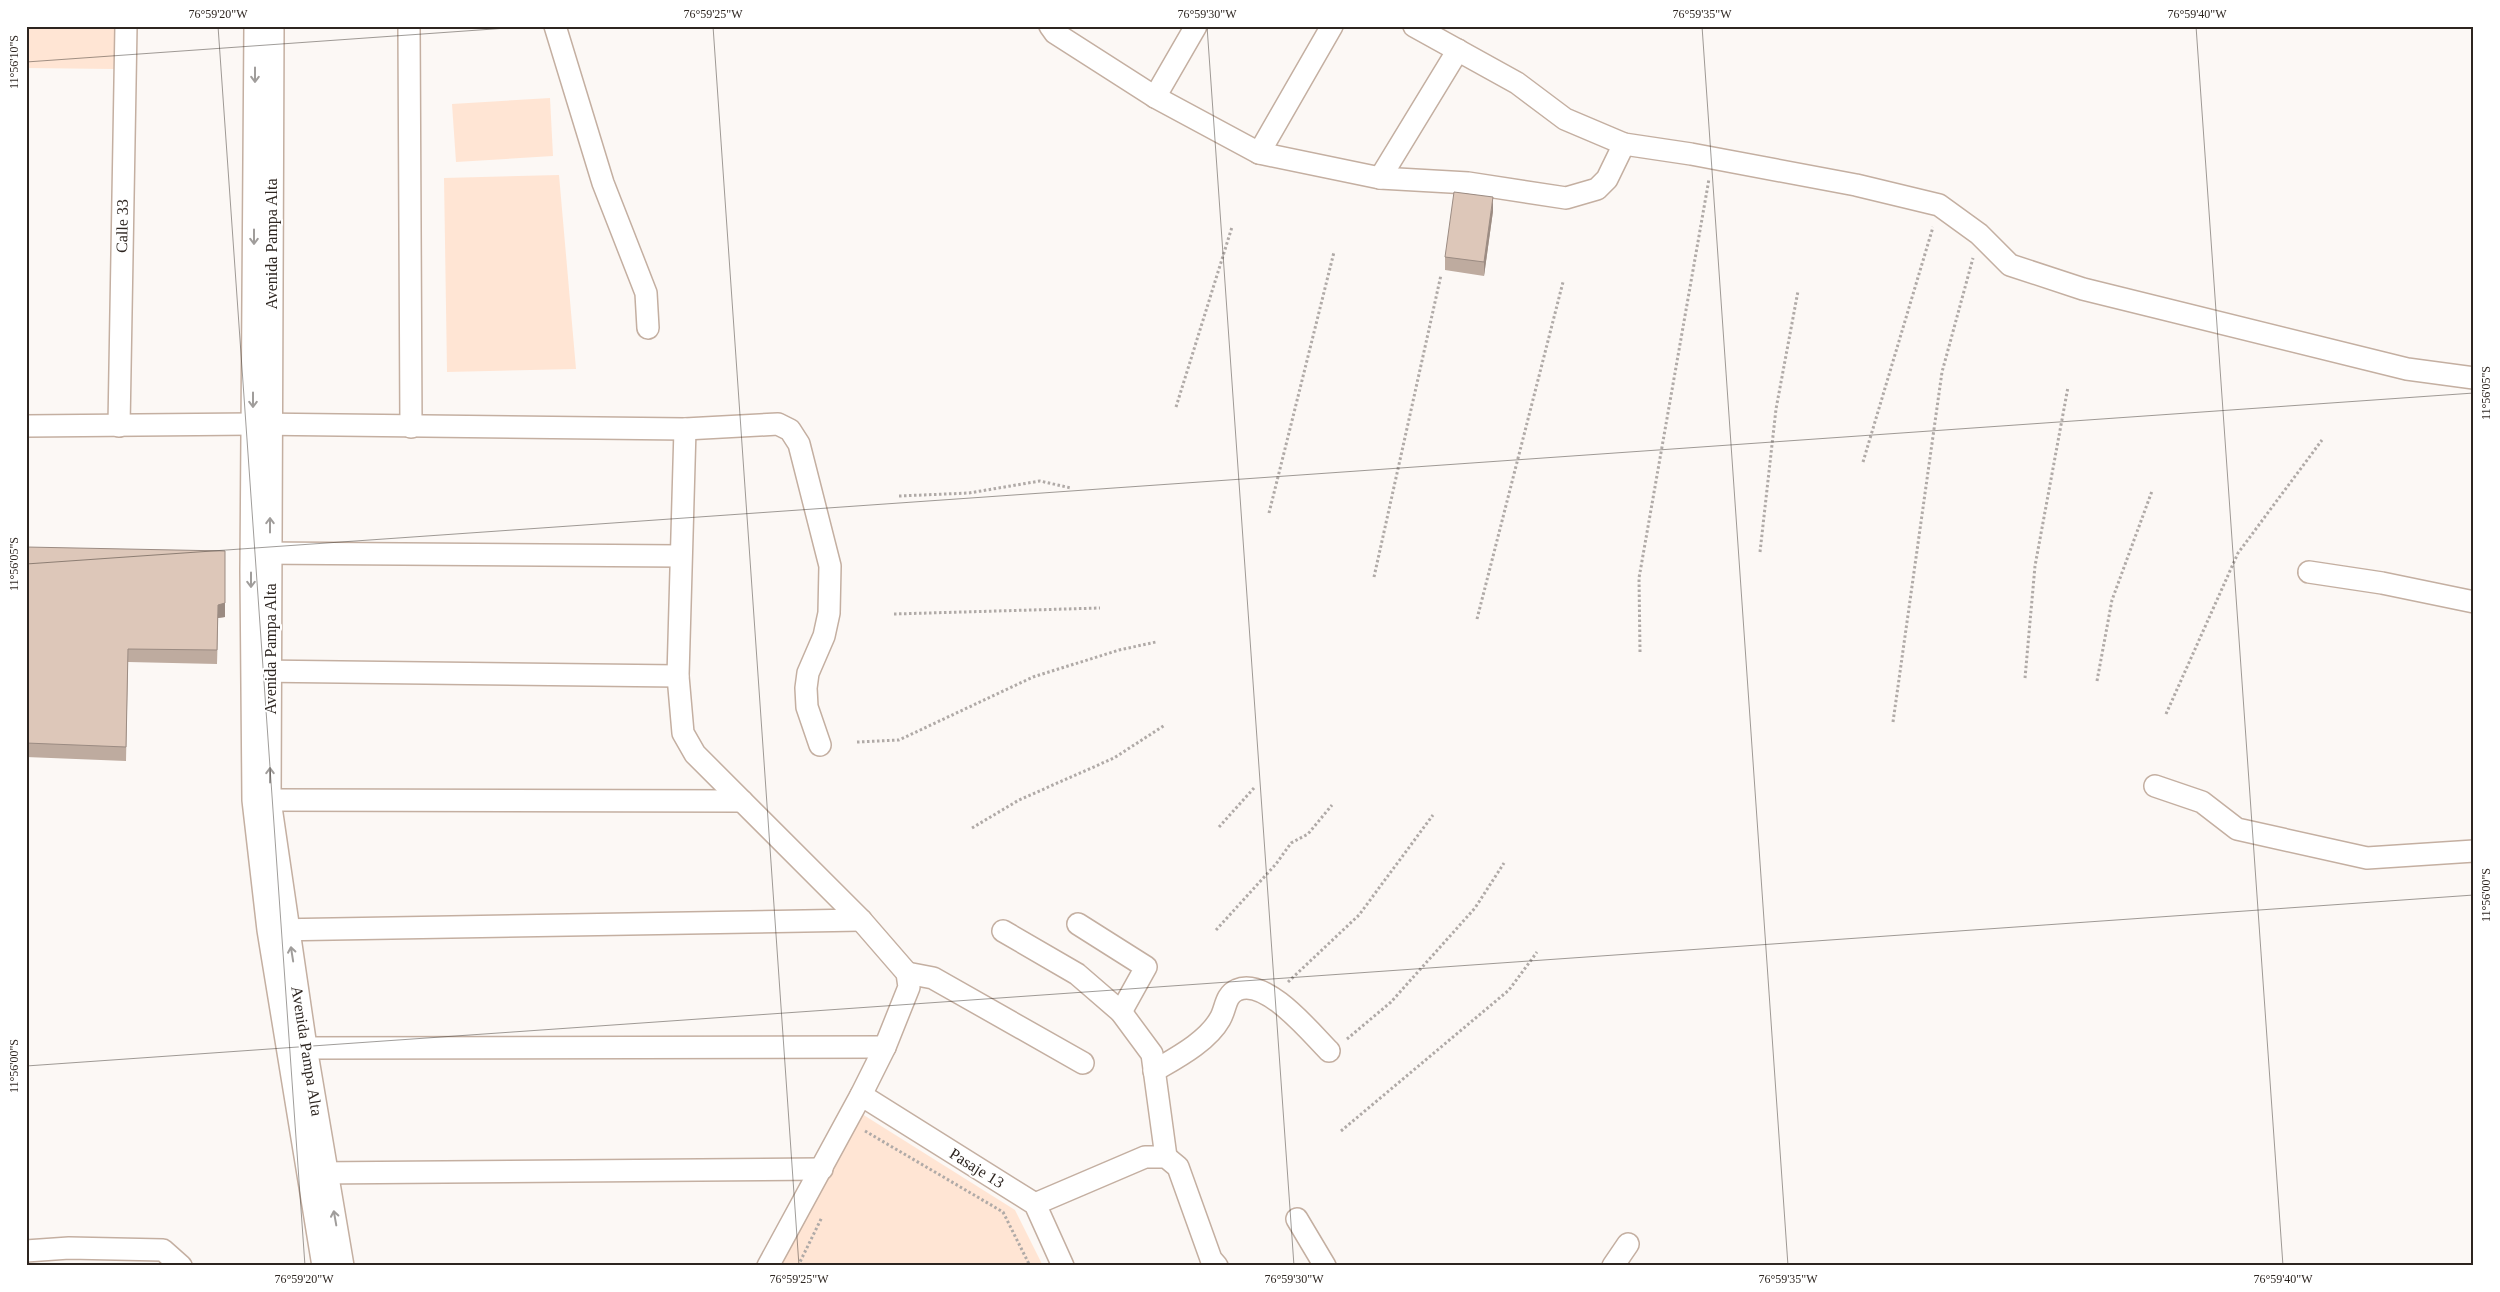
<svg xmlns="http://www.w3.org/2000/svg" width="2500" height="1292" font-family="'Times New Roman',serif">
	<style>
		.park { fill: #ffe5d4 }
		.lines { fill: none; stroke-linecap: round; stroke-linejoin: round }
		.minor-casing { stroke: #c4afa1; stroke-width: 24 }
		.path { stroke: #b0aaa7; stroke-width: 3; stroke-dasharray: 2.5 2.5; stroke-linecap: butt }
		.minor { stroke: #fff; stroke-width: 21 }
		.wall { fill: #beab9f }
		.shaded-wall { fill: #9b8b82 }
		.building { fill: #ddc7b9; stroke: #9b8b82 }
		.oneway { stroke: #a09d9b }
		.ticks { fill: none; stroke: #2d2520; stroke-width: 1; stroke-opacity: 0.45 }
		.labels { text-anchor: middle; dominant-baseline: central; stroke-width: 4; stroke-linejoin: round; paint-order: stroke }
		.street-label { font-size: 16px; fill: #2d2520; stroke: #fff }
		.neatline { fill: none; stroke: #2d2520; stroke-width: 2 }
		.ticks-label { font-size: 12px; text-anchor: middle; fill: #2d2520 }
	</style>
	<rect width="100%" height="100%" fill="#fcf8f5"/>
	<g class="park">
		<path d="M26,26H115L114,69L26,68Z"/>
		<path d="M550,98L553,156L456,162L452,104Z"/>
		<path d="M559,175L576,369L447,372L444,178Z"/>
		<path d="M862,1114L1015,1210L1043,1266H775Z"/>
	</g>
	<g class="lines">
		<defs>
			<g id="minor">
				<path d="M255,26L251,571L253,800L268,930L323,1266"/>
				<path d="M273,26L270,800L306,1047L343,1266"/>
				<path d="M409,26L411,427"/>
				<path d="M555,26L603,183L646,293L648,328"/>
				<path d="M1050,26L1055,33L1155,97L1259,153L1380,178L1468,183L1566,198L1597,189L1607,179L1624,144"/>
				<path d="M1414,26L1517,83L1565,119L1624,144L1691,154L1856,185L1939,205L1979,234L2010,265L2083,289L2407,369L2474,378"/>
				<path d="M1155,97L1196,26"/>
				<path d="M1259,153L1332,26"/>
				<path d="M1380,178L1458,50"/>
				<path d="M26,426L253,424L685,429L778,424L790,430L799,444L830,566L829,613L824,636L808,673L806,688L807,707L820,745"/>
				<path d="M119,426L126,26"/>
				<path d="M685,429L678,676L683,733L695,754L861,920L907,973L909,987L885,1047L861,1095L768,1266"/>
				<path d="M258,553L680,556"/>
				<path d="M2309,572L2382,583L2474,602"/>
				<path d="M256,671L678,676"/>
				<path d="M2155,786L2202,802L2237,829L2367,858L2474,851"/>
				<path d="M270,800L742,801"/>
				<path d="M1078,924L1146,967L1121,1012"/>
				<path d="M274,930L861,920"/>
				<path d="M1003,931L1077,974L1121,1012L1152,1054L1166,1157"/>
				<path d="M907,973L933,978L1083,1063"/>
				<path d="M293,1048L885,1047"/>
				<path d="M1154,1071C1176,1058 1207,1042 1220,1019C1226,1009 1225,995 1237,990C1266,977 1311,1033 1329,1051"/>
				<path d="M861,1095L1035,1204L1063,1266"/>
				<path d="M314,1173L822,1169"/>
				<path d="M1035,1204L1145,1157H1166L1178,1167L1211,1259L1217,1266"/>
				<path d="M1297,1219L1325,1266"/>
				<path d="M26,1251L69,1248L163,1250L181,1266"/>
				<path d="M1613,1266L1628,1244"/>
			</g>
		</defs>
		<use href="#minor" class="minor-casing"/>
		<g class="path">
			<path d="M1176,407L1232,227"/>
			<path d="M1863,462L1933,227"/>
			<path d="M899,496L969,493L1040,481L1071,488"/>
			<path d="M1269,513L1334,252"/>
			<path d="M1760,552L1776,409L1798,291"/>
			<path d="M1374,577L1441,275"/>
			<path d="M894,614L1100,608"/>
			<path d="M1477,619L1563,282"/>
			<path d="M1640,652L1639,578L1709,179"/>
			<path d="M2025,678L2035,566L2068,387"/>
			<path d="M2097,681L2112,600L2152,491"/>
			<path d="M2166,714L2238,553L2322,440"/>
			<path d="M1893,722L1942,372L1973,258"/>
			<path d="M857,742L899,740L1033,677L1119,650L1156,642"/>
			<path d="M1219,827L1254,788"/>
			<path d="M972,828L1019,800L1114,758L1165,725"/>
			<path d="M1216,930L1276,864L1291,843L1308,834L1332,805"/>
			<path d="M1288,982L1359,915L1433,815"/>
			<path d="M1347,1039L1391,1002L1475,908L1504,863"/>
			<path d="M865,1131L1003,1212L1030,1266"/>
			<path d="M1341,1131L1509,990L1537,952"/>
			<path d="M798,1266L822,1217"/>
		</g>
		<use href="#minor" class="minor"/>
	</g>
	<g class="wall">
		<path d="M1493,211L1484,276L1445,270V257Z"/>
		<path d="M26,547L225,617L218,618L217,664L128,662L126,761L26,757Z"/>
	</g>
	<g class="shaded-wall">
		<path d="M1493,197V211L1484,276V262Z"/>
		<path d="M225,551V617L218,618L217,664L218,605Z"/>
	</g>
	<g class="building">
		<path d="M1454,192L1493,197L1484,262L1445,257Z"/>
		<path d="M26,547L225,551V603L218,605L217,650L128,649L126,747L26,743Z"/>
	</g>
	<defs><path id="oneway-shaft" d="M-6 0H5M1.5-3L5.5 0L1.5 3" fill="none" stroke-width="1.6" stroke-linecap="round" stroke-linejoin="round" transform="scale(1.25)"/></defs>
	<g class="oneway">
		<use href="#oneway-shaft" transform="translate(255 75) rotate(90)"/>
		<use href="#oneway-shaft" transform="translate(254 237) rotate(90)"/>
		<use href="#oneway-shaft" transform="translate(253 400) rotate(90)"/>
		<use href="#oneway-shaft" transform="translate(270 525) rotate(-90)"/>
		<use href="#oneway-shaft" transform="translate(251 580) rotate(90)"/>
		<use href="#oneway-shaft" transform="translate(270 775) rotate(-90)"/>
		<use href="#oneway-shaft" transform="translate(292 954) rotate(-99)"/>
		<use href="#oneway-shaft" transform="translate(335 1218) rotate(-100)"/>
	</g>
	<path class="ticks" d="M218,26L305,1266M713,26L799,1266M1207,26L1294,1266M1702,26L1788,1266M2196,26L2283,1266M26,62L536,26M26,564L2474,393M26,1066L2474,895"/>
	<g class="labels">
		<g class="street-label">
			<text transform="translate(122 226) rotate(-89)">Calle 33</text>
			<text transform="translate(271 244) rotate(-90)">Avenida Pampa Alta</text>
			<text transform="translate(270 649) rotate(-90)">Avenida Pampa Alta</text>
			<text transform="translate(307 1051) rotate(81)">Avenida Pampa Alta</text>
			<text transform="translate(977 1168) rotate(32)">Pasaje 13</text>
		</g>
	</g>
	<rect width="2500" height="1292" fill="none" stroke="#ffffff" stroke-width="55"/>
	<rect x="28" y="28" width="2444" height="1236" class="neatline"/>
	<g class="ticks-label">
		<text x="218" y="18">76°59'20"W</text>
		<text x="713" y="18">76°59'25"W</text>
		<text x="1207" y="18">76°59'30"W</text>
		<text x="1702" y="18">76°59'35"W</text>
		<text x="2197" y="18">76°59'40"W</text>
		<text transform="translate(14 62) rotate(-90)" y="4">11°56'10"S</text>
		<text transform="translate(2486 393) rotate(-90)" y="4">11°56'05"S</text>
		<text transform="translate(14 564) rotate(-90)" y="4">11°56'05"S</text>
		<text transform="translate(2486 895) rotate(-90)" y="4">11°56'00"S</text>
		<text transform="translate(14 1066) rotate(-90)" y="4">11°56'00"S</text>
		<text x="304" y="1283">76°59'20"W</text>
		<text x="799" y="1283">76°59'25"W</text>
		<text x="1294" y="1283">76°59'30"W</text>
		<text x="1788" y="1283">76°59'35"W</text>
		<text x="2283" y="1283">76°59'40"W</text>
	</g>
</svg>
